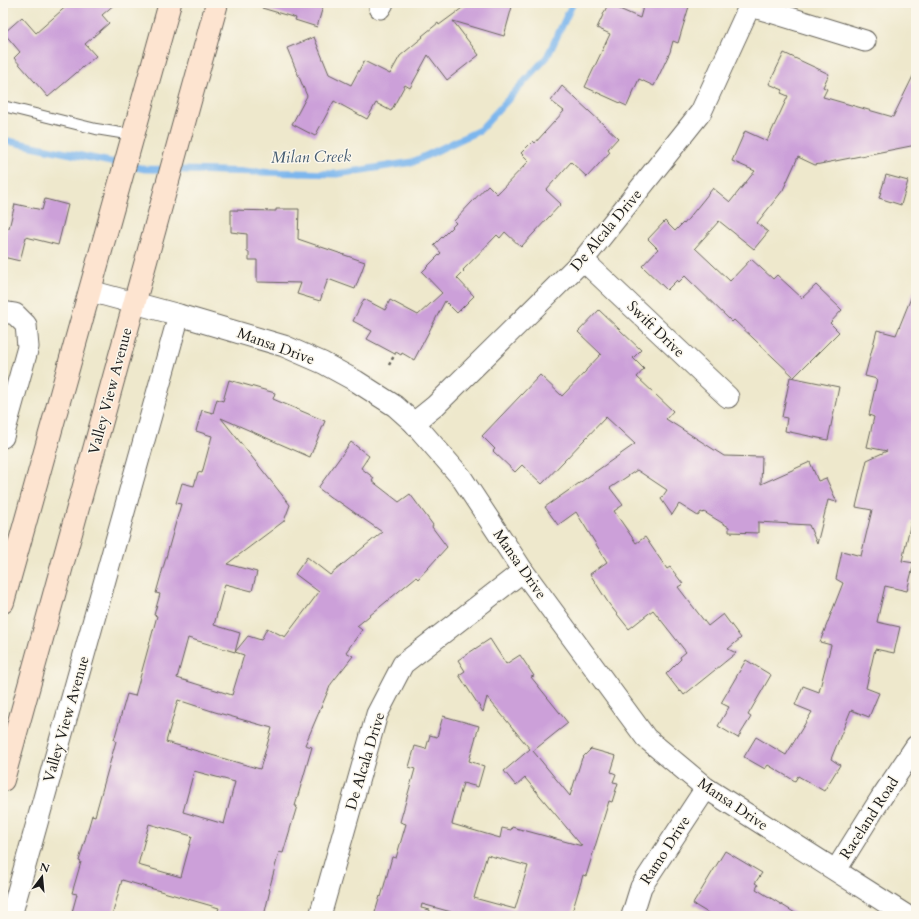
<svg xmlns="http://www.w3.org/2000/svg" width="919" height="919" font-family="Cardo,serif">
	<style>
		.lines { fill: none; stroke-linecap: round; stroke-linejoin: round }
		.stream { stroke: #7cb6ed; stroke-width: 7 }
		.building { fill: #cca0d9; fill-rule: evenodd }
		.service-casing { stroke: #66635a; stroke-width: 12 }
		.minor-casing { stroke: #66635a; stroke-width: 23 }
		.secondary-casing { stroke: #66635a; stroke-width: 24 }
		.path { stroke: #66635a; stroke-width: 2.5; stroke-dasharray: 3 3; stroke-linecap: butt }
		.service { stroke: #fff; stroke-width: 10 }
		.minor { stroke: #fff; stroke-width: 21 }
		.secondary { stroke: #fde4d0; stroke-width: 22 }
		.labels { text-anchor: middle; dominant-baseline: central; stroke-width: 3; stroke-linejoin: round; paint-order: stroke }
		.street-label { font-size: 15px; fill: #1c1c1c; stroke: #fbf7ec }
		.water-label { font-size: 16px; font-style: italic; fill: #425a70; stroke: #fbf7ec }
	</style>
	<rect width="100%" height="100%" fill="#fbf7ec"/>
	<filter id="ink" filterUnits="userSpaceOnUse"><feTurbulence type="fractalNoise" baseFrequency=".025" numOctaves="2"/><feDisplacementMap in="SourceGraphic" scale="8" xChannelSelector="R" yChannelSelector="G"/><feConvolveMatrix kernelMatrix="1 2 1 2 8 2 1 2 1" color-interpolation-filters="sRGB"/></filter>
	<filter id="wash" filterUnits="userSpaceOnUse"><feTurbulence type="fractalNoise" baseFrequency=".012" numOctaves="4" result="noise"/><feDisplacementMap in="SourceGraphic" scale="16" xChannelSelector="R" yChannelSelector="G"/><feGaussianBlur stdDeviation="0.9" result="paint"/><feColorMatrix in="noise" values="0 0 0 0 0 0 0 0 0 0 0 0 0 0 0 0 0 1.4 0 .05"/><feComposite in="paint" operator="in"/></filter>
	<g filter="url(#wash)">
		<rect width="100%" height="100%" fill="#eee8cc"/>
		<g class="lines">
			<path class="stream" d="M3,140L145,169L337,174L413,162L480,130L547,57L573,3"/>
		</g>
		<g id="blocks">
			<g class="building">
				<path d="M70,3H116L102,15L109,23L85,44L96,56L48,97L14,58L20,52L4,33L22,17L36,33Z"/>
				<path d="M263,3H324L317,27L295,20L296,18L262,8Z"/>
				<path d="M469,3H513L504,36L453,21L479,55L447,80L428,55L410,88L405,85L391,111L376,103L367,119L334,101L315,136L292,124L307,96L287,48L314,37L329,74L351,85L364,61L390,74L400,56L423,37L422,36L438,23L439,25Z"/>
				<path d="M644,3H690L678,43L673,41L670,52L654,86L639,79L627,106L585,87L610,34L597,28L608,4L640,18Z"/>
				<path d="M784,53L829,74L823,87L827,89L823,97L893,117L916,70V145L815,165L798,157L783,190L757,223L768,232L754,249L719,221L695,248L730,281L751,259L773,279L777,275L802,298L816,285L842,310L830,323L839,332L794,377L734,320L732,322L685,276L679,282L677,280L667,290L642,266L658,249L648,239L665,221L675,231L683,223L684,224L713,188L730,202L755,171L732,161L745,131L767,141L788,96L781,93L783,90L769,84Z"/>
				<path d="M562,86L618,138L608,149L610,152L587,177L571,162L546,190L561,204L521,247L505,232L500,238L497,235L463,270L464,271L457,278L474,296L457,313L445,301L414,360L402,353L401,355L396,352L395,354L367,339L372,331L353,321L364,299L385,310L390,300L418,315L442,293L422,272L441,253L434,245L456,223L454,221L488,185L497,194L529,161L521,153L533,141L535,143L564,111L551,101Z"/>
				<path d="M886,175L908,181L901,205L879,198Z"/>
				<path d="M45,199L68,205L58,245L26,237L20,261L3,257V242L7,228H9L15,204L42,210Z"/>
				<path d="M276,209H299L298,239L365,262L355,289L328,279L320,301L297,294L301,283L257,282V260H249V252H247V234L231,232V210L276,211Z"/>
				<path d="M915,288H916V523L911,522L902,561L914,563L907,591L885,586L877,622L900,627L894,653L875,649L866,688L879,693L869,717L851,710L831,759L840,765L824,791L798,776L795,781L768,765L765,769L744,757L756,737L786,755L812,712L795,705L803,686L819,692L831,645L820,642L843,583L836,579L842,551L861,556L872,510L856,507L867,460L887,451L867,447L874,417L869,415L877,379L865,376L877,330L896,335Z"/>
				<path d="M599,310L641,350L633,358L644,369L637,377L673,411L666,419L724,456L762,457L761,484L810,462L818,481L826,478L837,502L828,500L817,544L809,525L758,522V533L729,532V527L704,512L703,513L701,512L698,516L679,504L672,515L661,499L667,490L637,470L610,488L623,505L614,511L636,543L645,537L667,569L670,567L683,584L678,587L708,626L723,614L741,638L728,649L736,653L684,695L681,691L680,692L666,674L681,659L680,657L686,652L653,610L629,629L609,604L590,574L607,562L576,512L558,525L545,507L635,444L606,417L542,484L522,465L515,472L493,451L495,449L482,436L540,375L562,396L586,371V370L601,354L578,332Z"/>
				<path d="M790,377L839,387L828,440L785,431L787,418L782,417Z"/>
				<path d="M229,380L275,393L273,399L325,421L310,457L221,418L290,505L284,521L227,564L257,572L252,591L225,584L214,625L240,633L235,652L188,638L177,678L232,695L244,655L235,652L248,636L261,640L267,628L285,637L319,592L295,574L307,557L330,575L382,532L338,501L337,502L318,488L351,442L369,456L361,468L374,478L372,481L399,502L410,494L433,525L432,527L447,547L418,579L416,577L357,626L362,630L346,652L353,656L331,684L305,745L312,747L295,806H297L283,853L279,852L269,890H270L264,916H216L219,908L122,880L112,916H71L77,894L72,893L81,862L79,861L92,815L95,816L116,741L114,740L127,694L135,696L157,616L154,615L160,594L156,593L181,504L176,503L182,483L194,486L198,472L202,473L212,436L196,431L202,410L213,413L217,399L223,401ZM178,700L215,712L272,728L260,769L166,742ZM194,771L235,782L224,824L183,812ZM149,824L192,836L181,877L138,865Z"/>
				<path d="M490,639L506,664L520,655L534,676L531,677L568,723L533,751L570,796L582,758L591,749L616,756L611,772L616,774L613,782L618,783L612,802L609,801L586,876L583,875L571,916H466L422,904L421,908L430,910L429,916H374L380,896L381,897L392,857L396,858L406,824L400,822L415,769L409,767L415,746L426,749L430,735L437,737L443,716L479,726L469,761L484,766L478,787L463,783L452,824L500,838L502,828L511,830L512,827L582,846L525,778L516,786L504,771L530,749L487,697L483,712L459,675L465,671L458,660ZM487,855L528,866L515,909L474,898Z"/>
				<path d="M746,660L771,675L748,715L751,717L738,738L718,726L729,707L721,703Z"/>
				<path d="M725,851L762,873L755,883L758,885L756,889L800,916H713L693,904Z"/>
			</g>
		</g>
	</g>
	<g filter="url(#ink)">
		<use href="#blocks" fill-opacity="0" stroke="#66635a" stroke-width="1"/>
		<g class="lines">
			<defs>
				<path id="service" d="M3,106L96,129L133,135"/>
				<g id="minor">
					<path d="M751,6L865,41"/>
					<path d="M380,8L383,3"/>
					<path d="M583,260L728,397"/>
					<path d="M90,291L179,315L284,346L323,363L356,381L395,406L414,423L461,477L523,571L646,738L706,788L907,916"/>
					<path d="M3,312L15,314L26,325L28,347L3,437"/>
					<path d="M414,423L435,406L583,260L701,112L751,3"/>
					<path d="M836,870L881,798L916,746"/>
					<path d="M11,916L179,315"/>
					<path d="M320,916L377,714L403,664L523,571"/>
					<path d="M632,916L641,887L706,788"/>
				</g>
				<g id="secondary">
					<path d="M3,602L170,3"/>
					<path d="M3,780L217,3"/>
				</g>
			</defs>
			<use href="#service" class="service-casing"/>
			<use href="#minor" class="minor-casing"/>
			<use href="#secondary" class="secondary-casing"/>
			<path class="path" d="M389,365L395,354"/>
			<use href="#service" class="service"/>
			<use href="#minor" class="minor"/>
			<use href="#secondary" class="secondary"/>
		</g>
	</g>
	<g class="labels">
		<g class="street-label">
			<text transform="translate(606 230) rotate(-50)">De Alcala Drive</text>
			<text transform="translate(656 329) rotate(44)">Swift Drive</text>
			<text transform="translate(276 346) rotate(20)">Mansa Drive</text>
			<text transform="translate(110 391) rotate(-75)">Valley View Avenue</text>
			<text transform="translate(520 564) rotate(55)">Mansa Drive</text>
			<text transform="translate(66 719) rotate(-74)">Valley View Avenue</text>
			<text transform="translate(365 761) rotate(-73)">De Alcala Drive</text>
			<text transform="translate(733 804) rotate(34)">Mansa Drive</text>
			<text transform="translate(869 818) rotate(-57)">Raceland Road</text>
			<text transform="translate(665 850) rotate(-57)">Ramo Drive</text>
		</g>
		<g class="water-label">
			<text transform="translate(311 157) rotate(-1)">Milan Creek</text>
		</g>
	</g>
	<rect width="919" height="919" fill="none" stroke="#fbf7ec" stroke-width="16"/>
	<g transform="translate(42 877) rotate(16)" stroke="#fbf7ec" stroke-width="3" paint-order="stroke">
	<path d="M0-3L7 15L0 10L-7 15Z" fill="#1c1c1c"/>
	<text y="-6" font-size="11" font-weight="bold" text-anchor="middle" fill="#1c1c1c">N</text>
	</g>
</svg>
